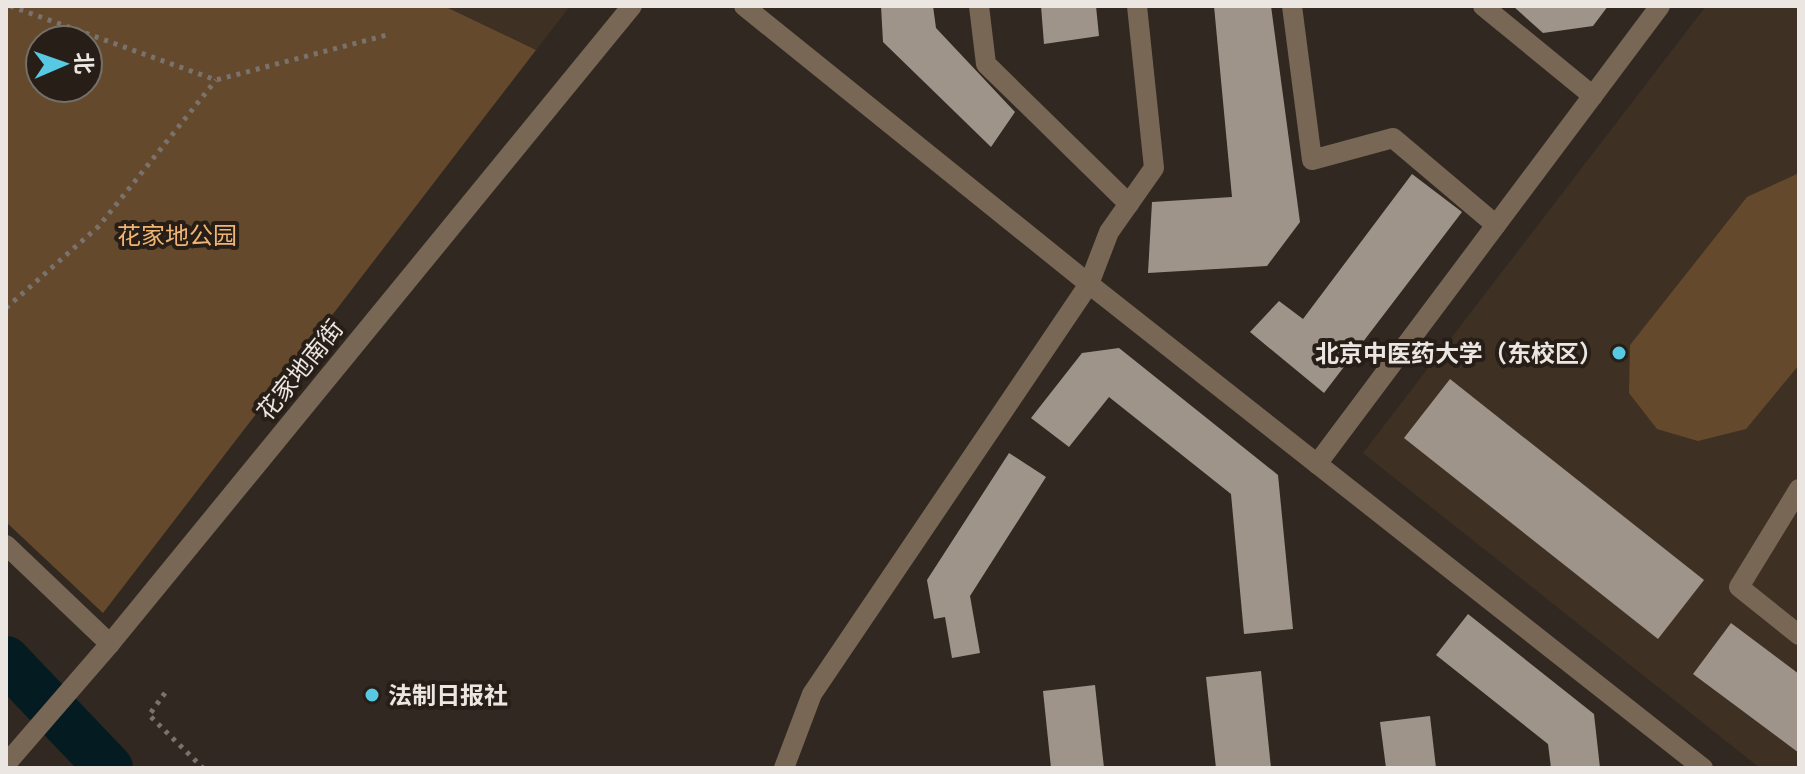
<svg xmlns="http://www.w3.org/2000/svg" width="1805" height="774" font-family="Ubuntu,'Noto Sans SC',sans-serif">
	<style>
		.built { fill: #3e3124 }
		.green { fill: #65492c; fill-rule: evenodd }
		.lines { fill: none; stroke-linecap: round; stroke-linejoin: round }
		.river { stroke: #041b21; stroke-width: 48 }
		.building { fill: #9f948a }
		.path { stroke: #7a736d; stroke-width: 5; stroke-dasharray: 4 6; stroke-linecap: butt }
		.minor { stroke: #796756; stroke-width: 20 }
		.poi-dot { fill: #58c9e3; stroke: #271f17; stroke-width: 3 }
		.labels { text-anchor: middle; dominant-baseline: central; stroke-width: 8; stroke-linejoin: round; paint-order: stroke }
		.park-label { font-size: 24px; fill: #f1b473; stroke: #271f17 }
		.poi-label { font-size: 24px; font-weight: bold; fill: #ebe6e1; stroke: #271f17; text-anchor: end }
		.street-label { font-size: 24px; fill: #ebe6e1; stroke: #271f17 }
	</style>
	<rect width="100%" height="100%" fill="#312921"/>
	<g class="built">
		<path d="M444,6H570L536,50Z"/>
		<path d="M1706,6H1799V768H1760L1363,453Z"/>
	</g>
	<g class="green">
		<path d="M6,6H444L536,50L103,613L6,522ZM40,40H88V88H40Z"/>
		<path d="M1799,173V365L1746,429L1698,441L1657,429L1629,393L1630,345L1747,197Z"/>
	</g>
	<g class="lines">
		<path class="river" d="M6,660L109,768"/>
	</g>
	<g class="building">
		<path d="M881,6H933L936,28L1015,112L991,147L883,42Z"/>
		<path d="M1041,6H1096L1099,36L1044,44Z"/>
		<path d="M1214,6H1271L1300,222L1267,266L1148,273L1152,202L1232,197Z"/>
		<path d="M1513,6H1608L1593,26L1543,33Z"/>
		<path d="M1412,174L1462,212L1324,393L1250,332L1279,301L1303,319Z"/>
		<path d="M1119,348L1278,475L1293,629L1244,634L1231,494L1109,397L1069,447L1031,418L1082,353Z"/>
		<path d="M1450,379L1704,580L1658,639L1404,438Z"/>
		<path d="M1009,453L1046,477L970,596L980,653L952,658L945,617L934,619L927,580Z"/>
		<path d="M1468,614L1594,714L1600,768H1551L1548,744L1436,655Z"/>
		<path d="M1731,623L1799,674V753L1693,674Z"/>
		<path d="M1261,671L1271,768H1216L1206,677Z"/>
		<path d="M1095,685L1104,768H1051L1043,691Z"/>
		<path d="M1430,716L1436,768H1386L1380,722Z"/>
	</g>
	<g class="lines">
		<g class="path">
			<path d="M10,6L216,80L387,35"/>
			<path d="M6,308L99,226L216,80"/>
			<path d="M165,693L149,715L203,768"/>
		</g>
		<g class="minor">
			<path d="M744,6L1089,284L1703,768"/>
			<path d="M979,6L986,64L1129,204"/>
			<path d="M1292,6L1312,160L1393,138L1496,225"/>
			<path d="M1483,6L1593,96"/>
			<path d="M1317,464L1660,6"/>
			<path d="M1799,489L1739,587L1799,635"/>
			<path d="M6,545L110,644"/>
			<path d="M6,764L109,645L632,6"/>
			<path d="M784,768L812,694L1089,284L1109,232L1154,168L1137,6"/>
		</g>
	</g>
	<g class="poi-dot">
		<circle cx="1619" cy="353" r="8"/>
		<circle cx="372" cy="695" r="8"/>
	</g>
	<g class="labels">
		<g class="park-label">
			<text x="177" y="235">花家地公园</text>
		</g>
		<g class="poi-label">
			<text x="1603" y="353">北京中医药大学（东校区）</text>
			<text x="388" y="695" text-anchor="start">法制日报社</text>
		</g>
		<g class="street-label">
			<text transform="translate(300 370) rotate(-51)">花家地南街</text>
		</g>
	</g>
	<rect width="1805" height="774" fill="none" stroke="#ebe6e1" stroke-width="16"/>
	<g transform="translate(64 64) rotate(88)"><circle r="38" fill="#271f17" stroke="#756f68" stroke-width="2"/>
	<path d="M0-6L14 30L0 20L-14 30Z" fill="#58c9e3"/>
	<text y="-12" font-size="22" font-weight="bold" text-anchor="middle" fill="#ebe6e1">北</text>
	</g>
</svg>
